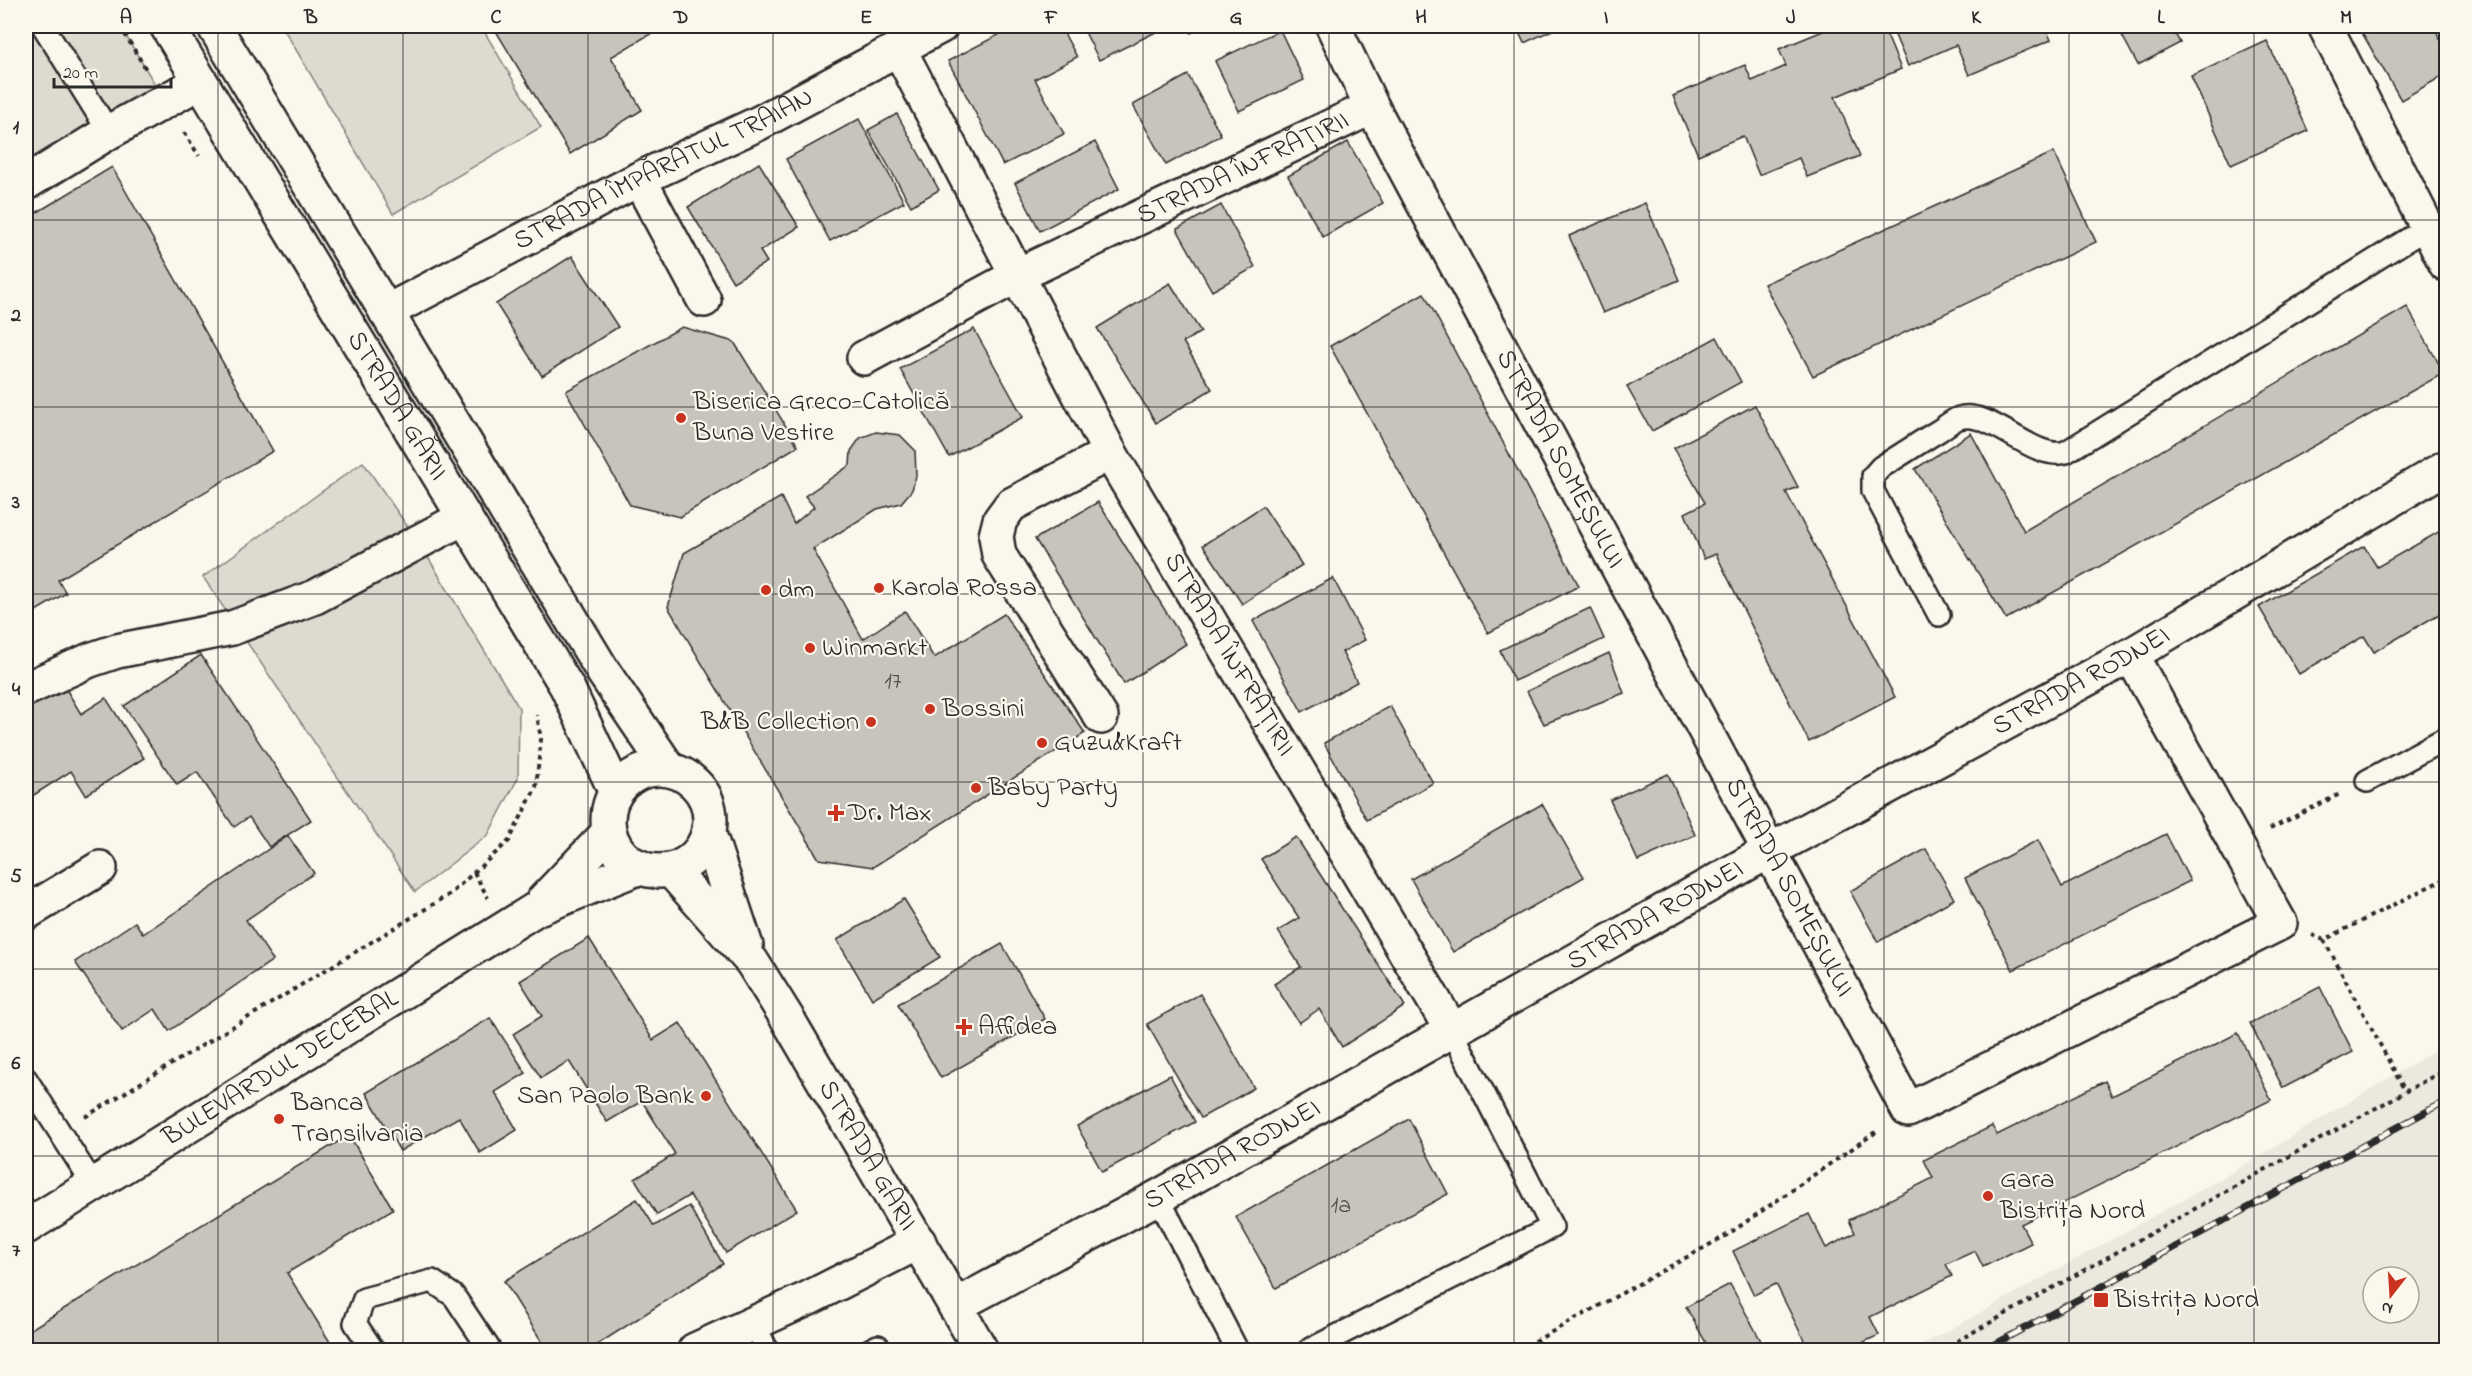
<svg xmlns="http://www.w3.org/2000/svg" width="2472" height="1376" font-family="'Indie Flower',sans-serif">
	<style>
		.built { fill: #ebe8de; fill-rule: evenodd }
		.green { fill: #dddad0; stroke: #84827e; stroke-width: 1.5 }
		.building { fill: #c7c4bc; stroke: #2b2b2b; stroke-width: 1.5 }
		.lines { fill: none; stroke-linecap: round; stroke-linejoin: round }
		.service-casing { stroke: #2b2b2b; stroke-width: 26 }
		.minor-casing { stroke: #2b2b2b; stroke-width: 38 }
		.tertiary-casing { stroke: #2b2b2b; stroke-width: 38 }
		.secondary-casing { stroke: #2b2b2b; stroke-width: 38 }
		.path { stroke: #2b2b2b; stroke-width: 4; stroke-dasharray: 4.5 4.5; stroke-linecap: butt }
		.service { stroke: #fbf7ec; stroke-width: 21 }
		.minor { stroke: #fbf7ec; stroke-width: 33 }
		.tertiary { stroke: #fbf7ec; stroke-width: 33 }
		.secondary { stroke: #fbf7ec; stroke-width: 33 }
		.rail-casing { stroke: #2b2b2b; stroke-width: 7 }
		.rail { stroke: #fbf7ec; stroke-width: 4.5; stroke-dasharray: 14; stroke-linecap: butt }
		.grid { fill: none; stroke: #2b2b2b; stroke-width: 1.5; stroke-opacity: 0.55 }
		.poi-dot { fill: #c8321e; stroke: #fbf7ec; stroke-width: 2 }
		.labels { text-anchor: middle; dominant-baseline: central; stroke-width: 4.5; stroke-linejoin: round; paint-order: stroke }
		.number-label { font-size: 24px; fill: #52514f }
		.street-label { font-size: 27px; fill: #2b2b2b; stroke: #fbf7ec }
		.poi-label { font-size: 27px; fill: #2b2b2b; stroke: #fbf7ec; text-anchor: start }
		.neatline { fill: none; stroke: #2b2b2b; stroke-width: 2 }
		.grid-label { font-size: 20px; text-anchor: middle; font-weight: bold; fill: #2b2b2b }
	</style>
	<rect width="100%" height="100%" fill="#fbf7ec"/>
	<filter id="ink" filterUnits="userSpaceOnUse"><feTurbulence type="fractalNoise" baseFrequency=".0167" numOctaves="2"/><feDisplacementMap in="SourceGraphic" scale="12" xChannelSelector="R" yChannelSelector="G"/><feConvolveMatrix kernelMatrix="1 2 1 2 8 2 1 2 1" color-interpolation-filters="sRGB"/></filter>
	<g filter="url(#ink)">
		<path class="built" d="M2446,1044V1350H1913L2229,1174ZM2373,1277H2409V1313H2373Z"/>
		<g class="green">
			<path d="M26,26H120L165,101L26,183Z"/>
			<path d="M282,26H481L541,127L393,214Z"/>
			<path d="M363,462L423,549L519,708L518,778L488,835L415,892L203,577Z"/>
		</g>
		<g class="building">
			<path d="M493,26H664L611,57L642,110L570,154Z"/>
			<path d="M1005,26H1060L1077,57L1035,79L1064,134L1003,165L948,61L1008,30Z"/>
			<path d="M1082,26H1168L1099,60Z"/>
			<path d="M1188,26H1205L1191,33Z"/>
			<path d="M1516,26H1556L1557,28L1524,43Z"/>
			<path d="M1835,26H1883L1901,69L1835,97L1860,156L1807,177L1799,158L1759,175L1743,136L1698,155L1673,96L1745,65L1752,81L1786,66L1779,49Z"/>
			<path d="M1891,26H2045L2051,40L1969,75L1956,45L1908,66Z"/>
			<path d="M2117,26H2171L2180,43L2138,65Z"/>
			<path d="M2358,26H2433L2446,49V74L2401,100Z"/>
			<path d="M1280,30L1304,80L1239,111L1215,61Z"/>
			<path d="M2267,41L2308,131L2231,165L2191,76Z"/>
			<path d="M1188,75L1221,135L1166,165L1133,105Z"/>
			<path d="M897,114L939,190L911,206L868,130Z"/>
			<path d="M859,119L904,202L830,241L786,159Z"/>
			<path d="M1095,142L1119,189L1040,231L1015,183Z"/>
			<path d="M1348,142L1383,203L1323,237L1288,176Z"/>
			<path d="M2054,152L2096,242L1813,376L1764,284Z"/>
			<path d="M759,163L799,227L760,251L767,262L733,282L688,207Z"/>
			<path d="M112,167L273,451L58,580L66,593L26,617V219Z"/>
			<path d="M1645,203L1679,280L1603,313L1569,236Z"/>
			<path d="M1221,205L1255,267L1212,291L1177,229Z"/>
			<path d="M572,256L618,327L542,376L496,304Z"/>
			<path d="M1170,283L1201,332L1183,342L1212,389L1156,423L1097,328Z"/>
			<path d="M1424,293L1579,586L1488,633L1330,346Z"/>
			<path d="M2407,307L2444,373L2006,619L1915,469L1971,433L2024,531Z"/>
			<path d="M682,327L734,342L798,446L680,517L630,505L566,391Z"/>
			<path d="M974,329L1023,417L949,457L900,369Z"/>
			<path d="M1717,337L1741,382L1652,431L1627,387Z"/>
			<path d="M1755,405L1798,487L1786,492L1895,697L1809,742L1716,554L1704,559L1685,513L1705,503L1674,448Z"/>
			<path d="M876,432L900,435L915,450L916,476L912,490L901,503L877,509L813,549L863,639L905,611L934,658L1004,614L1085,733L873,867L819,859L668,607L684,553L781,497L794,524L814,507L805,496L850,465L851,451L860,438Z"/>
			<path d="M1098,502L1186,644L1124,684L1035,539Z"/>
			<path d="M1263,506L1302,565L1242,604L1203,545Z"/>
			<path d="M2442,530L2446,538V610L2374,652L2364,636L2299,674L2259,607L2364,546L2377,567Z"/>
			<path d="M1333,578L1365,640L1342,652L1357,682L1302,712L1253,621Z"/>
			<path d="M1590,608L1604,639L1514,681L1500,650Z"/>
			<path d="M1609,653L1624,693L1544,724L1527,691Z"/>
			<path d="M201,655L311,820L269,847L249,817L234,827L197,772L177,785L124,706Z"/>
			<path d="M63,684L81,714L106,698L144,758L86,795L71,771L26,800V708Z"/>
			<path d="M1390,706L1433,783L1367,820L1324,743Z"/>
			<path d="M1668,774L1695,835L1638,861L1610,800Z"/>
			<path d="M1542,804L1584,877L1453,952L1411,879Z"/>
			<path d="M2166,834L2190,881L2013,970L1965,878L2038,840L2062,887Z"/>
			<path d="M288,836L314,873L246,920L273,960L169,1031L155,1009L122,1031L75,962L135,922L143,934Z"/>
			<path d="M1296,837L1405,1006L1342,1047L1319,1009L1299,1023L1274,984L1301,967L1278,931L1299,918L1261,859Z"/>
			<path d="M1926,849L1954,899L1878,942L1850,891Z"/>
			<path d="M904,899L940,957L872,999L837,940Z"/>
			<path d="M589,938L653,1040L680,1023L797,1210L726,1253L690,1195L657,1215L635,1179L675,1154L642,1101L607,1122L569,1061L541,1078L513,1034L542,1016L520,981Z"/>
			<path d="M1002,944L1045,1019L941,1078L898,1004Z"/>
			<path d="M2320,987L2353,1052L2283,1088L2250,1023Z"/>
			<path d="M1200,994L1254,1088L1201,1118L1147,1024Z"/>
			<path d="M490,1018L526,1073L495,1092L517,1130L480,1153L459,1117L400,1151L366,1093Z"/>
			<path d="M2238,1033L2271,1100L2021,1224L2031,1243L1983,1267L1975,1251L1946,1264L1952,1276L1870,1317L1879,1335L1847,1350H1809L1776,1284L1754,1295L1733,1251L1809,1214L1826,1248L1855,1233L1849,1220L1933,1178L1924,1160L1992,1126L1997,1135L2105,1081L2112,1096Z"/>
			<path d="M1170,1075L1195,1122L1102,1172L1077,1126Z"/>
			<path d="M1409,1119L1448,1194L1276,1288L1236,1217Z"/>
			<path d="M349,1135L393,1209L287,1273L335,1350H26V1332Z"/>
			<path d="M637,1199L654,1226L689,1206L723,1264L589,1350H547L504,1281Z"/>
			<path d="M1730,1284L1766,1350H1710L1686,1307Z"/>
		</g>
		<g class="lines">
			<defs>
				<g id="service">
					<path d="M43,26L109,132"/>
					<path d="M1939,615L1873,491V476L1881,467C1901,455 1920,442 1940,430C1946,426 1953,420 1959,418C1990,408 2034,462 2066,452L2428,227"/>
					<path d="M2367,781L2446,738"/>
					<path d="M26,1079L94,1186"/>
					<path d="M1158,1197L1237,1350"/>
					<path d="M754,1323L767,1350"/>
					<path d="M373,1350L355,1323L364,1299L432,1281L454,1296L490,1350"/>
					<path d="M870,1350L878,1346"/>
					<path d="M1309,1350L1552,1227L1451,1029"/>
				</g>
				<g id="minor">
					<path id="s1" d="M1333,26L1372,107L1908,1110L2280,923L2131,655"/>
					<path d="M2325,26L2446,264"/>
					<path id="s2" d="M899,49L1110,453L1451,1029"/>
					<path d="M639,179L704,300"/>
					<path d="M26,183L109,132L200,82"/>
					<path id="s3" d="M386,312L639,179L759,123L941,26"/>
					<path id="s4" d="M864,358L1016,276L1372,107"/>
					<path d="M26,689L90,660L117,651L232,628L315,597L465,517"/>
					<path d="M1101,717L999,555L996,536L1000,520L1011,505L1110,453"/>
					<path d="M26,913L100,868"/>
					<path id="s5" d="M955,1306L1158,1197L1771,850L2131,655L2446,467"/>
					<path d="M695,1350L809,1298L919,1242"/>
				</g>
				<g id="tertiary">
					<path d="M709,834L746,946"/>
					<path id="s6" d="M671,870L752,962L787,1018L981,1350"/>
				</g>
				<g id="secondary">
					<path id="s7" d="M167,26L567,687L616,792"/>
					<path d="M214,26L604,673L669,769"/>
					<circle cx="659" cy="820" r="51"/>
					<path d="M543,901L609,832"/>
					<path id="s8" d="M26,1227L536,909L640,867"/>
				</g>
			</defs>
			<use href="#service" class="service-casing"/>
			<use href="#minor" class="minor-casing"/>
			<use href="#tertiary" class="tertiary-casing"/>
			<use href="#secondary" class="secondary-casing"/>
			<g class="path">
				<path d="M120,26L147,71"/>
				<path d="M184,132L199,156"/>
				<path d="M2270,829L2342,793"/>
				<path d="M474,872L488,898"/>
				<path d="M2312,935L2324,940L2446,878"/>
				<path d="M2324,940L2405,1091"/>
				<path d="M85,1117L450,894L509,841L536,787L541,739L537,715"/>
				<path d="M1519,1350L1727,1235L1879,1130"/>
				<path d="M1941,1350L2446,1069"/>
			</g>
			<use href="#service" class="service"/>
			<use href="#minor" class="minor"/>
			<use href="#tertiary" class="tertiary"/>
			<use href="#secondary" class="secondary"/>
			<defs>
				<path id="rail" d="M1984,1350L2446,1101"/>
			</defs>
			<use href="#rail" class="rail-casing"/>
			<use href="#rail" class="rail"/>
		</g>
	</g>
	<path class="grid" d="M218,26V1350M403,26V1350M588,26V1350M773,26V1350M958,26V1350M1143,26V1350M1329,26V1350M1514,26V1350M1699,26V1350M1884,26V1350M2069,26V1350M2254,26V1350M26,220H2446M26,407H2446M26,594H2446M26,782H2446M26,969H2446M26,1156H2446"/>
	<g class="poi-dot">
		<circle cx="681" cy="418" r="6"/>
		<circle cx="879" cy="588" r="6"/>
		<circle cx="766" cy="590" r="6"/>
		<circle cx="810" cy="648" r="6"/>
		<circle cx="930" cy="709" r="6"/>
		<circle cx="871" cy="722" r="6"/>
		<circle cx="1042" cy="743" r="6"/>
		<circle cx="976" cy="788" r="6"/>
		<path d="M833 804h6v6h6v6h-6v6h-6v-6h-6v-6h6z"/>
		<path d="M961 1018h6v6h6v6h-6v6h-6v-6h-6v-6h6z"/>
		<circle cx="706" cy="1096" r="6"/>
		<circle cx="279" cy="1119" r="6"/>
		<circle cx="1988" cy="1196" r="6"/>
		<rect x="2093" y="1292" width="16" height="16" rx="3"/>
	</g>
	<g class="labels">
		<g class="number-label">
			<text x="893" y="682">17</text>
			<text x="1341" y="1206">1a</text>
		</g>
		<g class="street-label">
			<text stroke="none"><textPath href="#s4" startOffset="424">STRADA ÎNFRĂȚIRII</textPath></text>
			<text stroke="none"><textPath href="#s3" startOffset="312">STRADA ÎMPĂRATUL TRAIAN</textPath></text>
			<text stroke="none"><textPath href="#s7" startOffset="444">STRADA GĂRII</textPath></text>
			<text stroke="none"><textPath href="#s1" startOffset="489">STRADA SOMEȘULUI</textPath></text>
			<text stroke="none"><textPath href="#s2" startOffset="690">STRADA ÎNFRĂȚIRII</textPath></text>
			<text stroke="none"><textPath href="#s5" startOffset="1288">STRADA RODNEI</textPath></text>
			<text stroke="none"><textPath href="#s1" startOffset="975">STRADA SOMEȘULUI</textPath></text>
			<text stroke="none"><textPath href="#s5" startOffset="802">STRADA RODNEI</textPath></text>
			<text stroke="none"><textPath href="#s8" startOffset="300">BULEVARDUL DECEBAL</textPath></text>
			<text stroke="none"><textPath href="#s5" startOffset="316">STRADA RODNEI</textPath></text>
			<text stroke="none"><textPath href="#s6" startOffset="348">STRADA GĂRII</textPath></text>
		</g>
		<g class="poi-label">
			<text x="693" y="402">Biserica Greco-Catolică<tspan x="693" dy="31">Buna Vestire</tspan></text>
			<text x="891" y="588">Karola Rossa</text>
			<text x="778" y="590">dm</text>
			<text x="822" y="648">Winmarkt</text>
			<text x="942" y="709">Bossini</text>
			<text x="859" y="722" text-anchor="end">B&amp;B Collection</text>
			<text x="1054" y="743">Guzu&amp;Kraft</text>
			<text x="988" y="788">Baby Party</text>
			<text x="848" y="813">Dr. Max</text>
			<text x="978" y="1027">Affidea</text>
			<text x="694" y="1096" text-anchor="end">San Paolo Bank</text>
			<text x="291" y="1103">Banca<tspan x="291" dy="31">Transilvania</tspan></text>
			<text x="2000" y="1180">Gara<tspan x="2000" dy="31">Bistrița Nord</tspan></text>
			<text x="2114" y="1300">Bistrița Nord</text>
		</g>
	</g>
	<rect width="2472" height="1376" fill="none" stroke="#fbf7ec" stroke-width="66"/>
	<g transform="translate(2391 1295) rotate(197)"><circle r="28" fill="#fbf7ec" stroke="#a8a59f" stroke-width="1.5"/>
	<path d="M0-4.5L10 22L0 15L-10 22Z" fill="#c8321e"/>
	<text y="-9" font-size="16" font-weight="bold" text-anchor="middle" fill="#2b2b2b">N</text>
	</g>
	<path d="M54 78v9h117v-9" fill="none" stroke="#2b2b2b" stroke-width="3"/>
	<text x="63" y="78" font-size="18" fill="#2b2b2b" stroke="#fbf7ec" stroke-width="4.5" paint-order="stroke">20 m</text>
	<rect x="33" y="33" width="2406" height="1310" class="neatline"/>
	<g class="grid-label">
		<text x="126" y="23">A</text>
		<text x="311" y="23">B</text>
		<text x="496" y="23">C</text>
		<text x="681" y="23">D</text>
		<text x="866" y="23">E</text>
		<text x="1051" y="23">F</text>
		<text x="1236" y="23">G</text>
		<text x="1421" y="23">H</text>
		<text x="1606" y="23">I</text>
		<text x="1791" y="23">J</text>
		<text x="1976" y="23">K</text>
		<text x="2161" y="23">L</text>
		<text x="2346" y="23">M</text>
		<text x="16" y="133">1</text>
		<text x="16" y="321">2</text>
		<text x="16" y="508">3</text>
		<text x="16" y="695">4</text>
		<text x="16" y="882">5</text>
		<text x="16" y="1069">6</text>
		<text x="16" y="1256">7</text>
	</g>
</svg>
